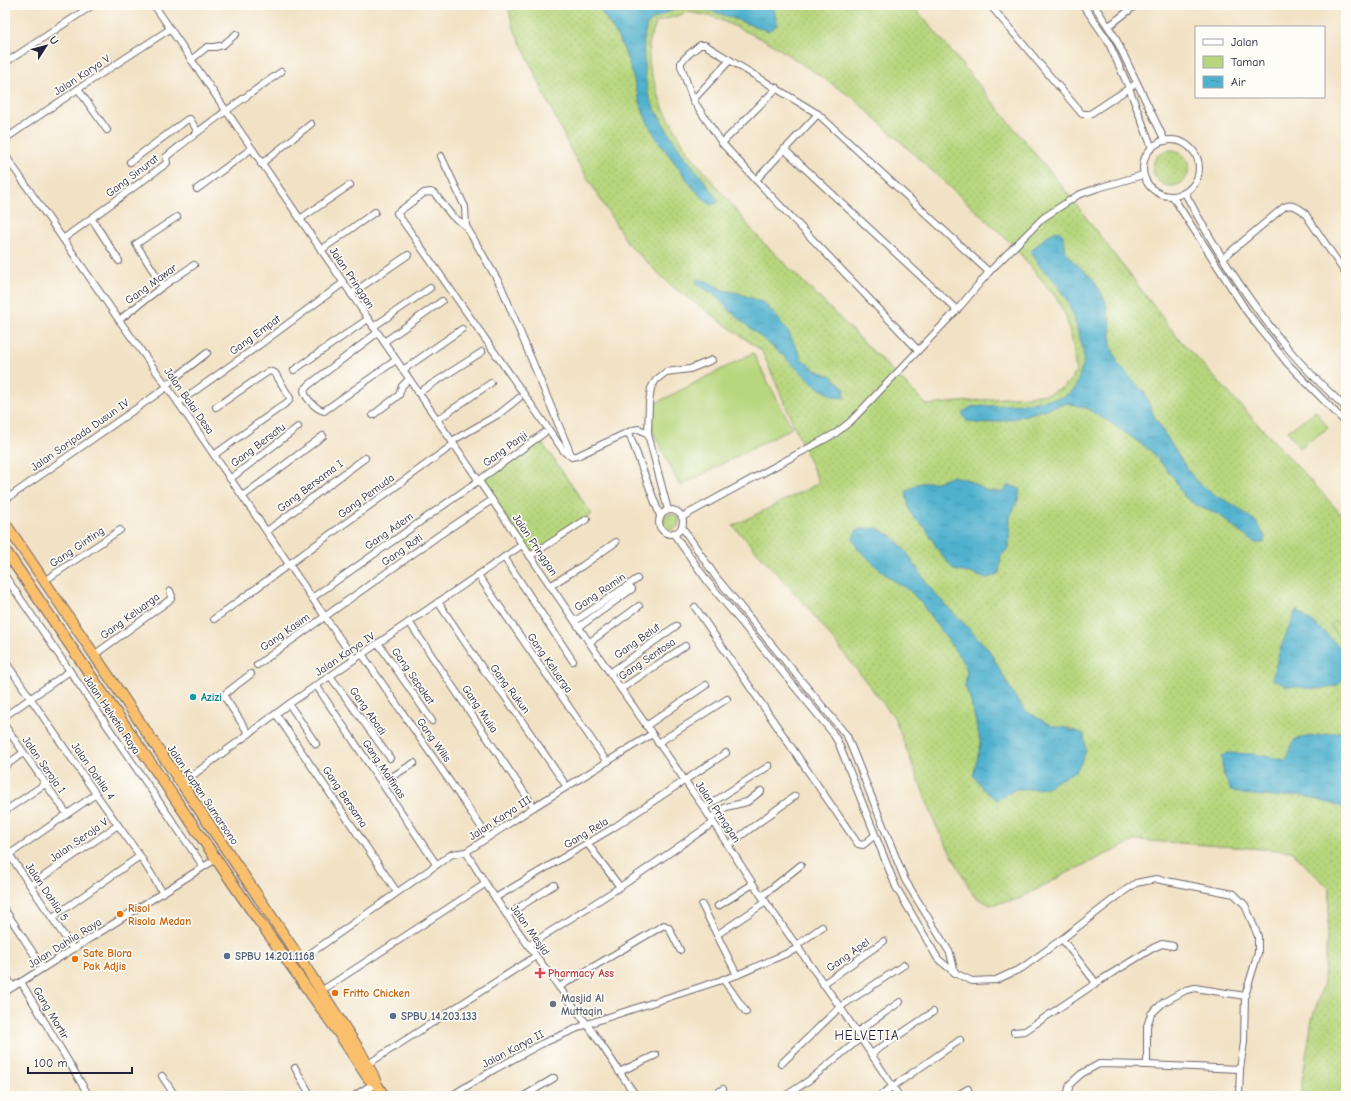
<svg xmlns="http://www.w3.org/2000/svg" width="1351" height="1101" font-family="'Comic Neue',sans-serif">
	<style>
		.grass { fill: url(#grass-dots); stroke: #6c7c5c; fill-rule: evenodd }
		.park { fill: #b7d67d; stroke: #6c7c5c }
		.water { fill: url(#water-ripples); stroke: #386a84 }
		.lines { fill: none; stroke-linecap: round; stroke-linejoin: round }
		.minor-casing { stroke: #6b656b; stroke-width: 8 }
		.tertiary-casing { stroke: #6b656b; stroke-width: 10 }
		.trunk-casing { stroke: #6b656b; stroke-width: 12 }
		.minor { stroke: #fff; stroke-width: 6 }
		.tertiary { stroke: #fff; stroke-width: 8 }
		.trunk { stroke: #f9bf6c; stroke-width: 10 }
		.culture-dot { fill: #0f9aa8; stroke: #fdfcf7; stroke-width: 1.5 }
		.food-dot { fill: #e8710a; stroke: #fdfcf7; stroke-width: 1.5 }
		.service-dot { fill: #5c6f8a; stroke: #fdfcf7; stroke-width: 1.5 }
		.health-dot { fill: #e0444e; stroke: #fdfcf7; stroke-width: 1.5 }
		.worship-dot { fill: #6b7280; stroke: #fdfcf7; stroke-width: 1.5 }
		.labels { text-anchor: middle; dominant-baseline: central; stroke-width: 3.5; stroke-linejoin: round; paint-order: stroke }
		.street-label { font-size: 11px; fill: #22223b; stroke: #fdfcf7 }
		.culture-label { font-size: 11px; font-weight: bold; fill: #0d838f; stroke: #fdfcf7; text-anchor: start }
		.food-label { font-size: 11px; font-weight: bold; fill: #c56008; stroke: #fdfcf7; text-anchor: start }
		.service-label { font-size: 11px; font-weight: bold; fill: #4e5e75; stroke: #fdfcf7; text-anchor: start }
		.health-label { font-size: 11px; font-weight: bold; fill: #be3a42; stroke: #fdfcf7; text-anchor: start }
		.worship-label { font-size: 11px; font-weight: bold; fill: #5b616d; stroke: #fdfcf7; text-anchor: start }
		.quarter-label { font-size: 13px; letter-spacing: 1px; fill: #22223b; stroke: #fdfcf7 }
	</style>
	<defs>
		<pattern id="grass-dots" width="8" height="8" patternUnits="userSpaceOnUse"><rect width="8" height="8" fill="#b7d67d"/><path d="M2 2h.1M6 6h.1" fill="none" stroke="#9db76d" stroke-width="1.8" stroke-linecap="round"/></pattern>
		<pattern id="water-ripples" width="26" height="14" patternUnits="userSpaceOnUse"><rect width="26" height="14" fill="#4fb1ce"/><path d="M2 4q2-2 4 0t4 0M15 11q2-2 4 0t4 0" fill="none" stroke="#4190a8"/></pattern>
	</defs>
	<rect width="100%" height="100%" fill="#fdfcf7"/>
	<filter id="ink" filterUnits="userSpaceOnUse"><feTurbulence type="fractalNoise" baseFrequency=".025" numOctaves="2"/><feDisplacementMap in="SourceGraphic" scale="8" xChannelSelector="R" yChannelSelector="G"/><feConvolveMatrix kernelMatrix="1 2 1 2 8 2 1 2 1" color-interpolation-filters="sRGB"/></filter>
	<filter id="wash" filterUnits="userSpaceOnUse"><feTurbulence type="fractalNoise" baseFrequency=".012" numOctaves="4" result="noise"/><feDisplacementMap in="SourceGraphic" scale="16" xChannelSelector="R" yChannelSelector="G"/><feGaussianBlur stdDeviation="0.9" result="paint"/><feColorMatrix in="noise" values="0 0 0 0 0 0 0 0 0 0 0 0 0 0 0 0 0 1.4 0 .05"/><feComposite in="paint" operator="in"/></filter>
	<g filter="url(#wash)">
		<rect width="100%" height="100%" fill="#f2e2c5"/>
		<g class="grass">
			<path d="M508,5H910L924,18L1068,194L1178,338L1346,519V1096H1302V1082L1312,1019L1324,982L1330,889L1291,851L1136,840L1061,876L1019,899L990,905L974,896L937,828L894,717L805,604L733,526L819,483L762,351L673,287L628,244L572,153L513,27ZM689,12L714,17L769,42L853,98L1011,243L1055,296L1066,316L1073,345L1076,373L1064,387L1048,394L927,405L757,236L686,149L663,108L649,66V40L657,22Z"/>
			<circle cx="1171" cy="168" r="18"/>
			<path d="M540,440L592,514L533,555L481,481Z"/>
			<circle cx="671" cy="522" r="8"/>
		</g>
		<g class="park">
			<path d="M753,353L792,428L680,486L652,430V405Z"/>
			<path d="M1316,411L1328,428L1299,448L1288,431Z"/>
			<path d="M1335,621L1343,630L1346,629V648L1330,625Z"/>
		</g>
		<g class="water">
			<path d="M597,5H769L774,8L777,25L768,31C746,24 705,5 684,7C675,8 654,18 648,24C640,35 645,80 648,93C650,102 657,112 661,120C671,137 682,153 694,168C703,179 712,190 719,202L711,205C697,195 685,177 675,163C663,147 651,133 644,114C637,96 634,76 627,58C621,39 608,22 597,5Z"/>
			<path d="M1059,231L1063,235L1065,250L1072,260L1093,279L1106,302L1111,330V345L1118,364L1144,392L1155,418L1180,458L1196,481L1215,495L1234,505L1255,521L1265,536L1264,543H1256L1238,531L1220,515L1204,509L1189,501L1183,495L1174,478L1151,451L1116,426L1086,408L1068,403L1008,420L981,424L967,421L962,413L971,407L1022,404L1064,397L1075,389L1083,365L1084,352L1074,317L1066,298L1053,279L1041,268L1031,251C1039,244 1048,232 1059,231Z"/>
			<path d="M697,279L709,282L723,290L738,293L764,303L777,317L787,330L802,359L815,370L832,376L844,388L845,398L835,397L817,387L779,352L733,314L712,293L696,284Z"/>
			<path d="M952,476L968,480L987,491L1002,492L1009,485L1020,489L1018,500L1010,517L1009,548L1001,556L999,573L986,579L974,574L954,570L938,550L925,527L913,517L909,508L906,492L917,484L928,482H937Z"/>
			<path d="M877,528L892,536L905,550L933,592L978,638L989,650L1017,700L1026,711L1052,726L1067,728L1084,734L1086,752L1077,770L1045,788L1035,789H1016L997,800L984,790L973,775L981,744L970,698L965,687L967,669L959,656L921,603L910,591L888,577L858,549L853,539L856,531L862,529Z"/>
			<path d="M1296,610C1309,620 1344,644 1346,660C1347,665 1346,671 1346,676L1338,685L1319,689L1288,686L1272,679L1280,650Z"/>
			<path d="M1346,731V810L1340,806L1299,795L1276,797L1243,794L1231,790L1224,776L1221,757L1227,753L1254,754L1286,760L1295,739Z"/>
		</g>
	</g>
	<g filter="url(#ink)">
		<g class="lines">
			<defs>
				<g id="minor">
					<path d="M154,5L621,689L704,808L753,884L840,1007L899,1096"/>
					<path d="M990,5L1082,114H1090L1137,83"/>
					<path d="M1083,5L1108,41L1129,88L1152,148"/>
					<path d="M1094,5L1115,37L1165,141"/>
					<path d="M1109,26L1136,5"/>
					<path d="M191,60L207,47H215L223,45L236,34"/>
					<path d="M5,63L93,5"/>
					<path d="M78,89L107,130"/>
					<path d="M693,100L730,60"/>
					<path d="M5,139L78,89L170,29"/>
					<circle cx="1171" cy="168" r="28"/>
					<path d="M722,143L777,88"/>
					<path d="M784,149L957,310"/>
					<path d="M5,155L119,320L166,385L354,659"/>
					<path d="M441,156L465,207L466,226L501,286L572,457"/>
					<path d="M130,162L188,119H190L198,132"/>
					<path d="M261,164L311,124"/>
					<path d="M756,180L818,114"/>
					<path d="M197,189L251,149"/>
					<path d="M1185,193C1215,249 1249,303 1291,352C1308,372 1327,390 1346,408"/>
					<path d="M1173,197L1247,312L1288,364L1346,423"/>
					<path d="M92,219L119,261"/>
					<path d="M300,219L350,185"/>
					<path d="M466,226L452,216L435,194L431,192L424,193L397,213L563,450C567,455 570,457 577,456L633,430L639,429L648,434"/>
					<path d="M63,239L167,163L166,157C203,127 242,99 281,72"/>
					<path d="M321,250L375,212"/>
					<path d="M1223,258L1284,207C1291,203 1298,207 1304,212L1346,274"/>
					<path d="M163,286L136,244L177,217"/>
					<path d="M351,294L408,255"/>
					<path d="M119,320L163,286L194,265"/>
					<path d="M373,327L430,288"/>
					<path d="M377,333L310,384L304,390C305,398 316,409 324,411L396,360"/>
					<path d="M384,342L442,301"/>
					<path d="M918,350L756,180L722,143L693,100L681,66V62L689,54L700,45H705L818,114L989,272"/>
					<path d="M294,370L368,319"/>
					<path d="M403,370L462,329"/>
					<path d="M166,385L207,353"/>
					<path d="M418,393L482,352"/>
					<path d="M178,403L262,343L343,283"/>
					<path d="M373,415L399,395L402,386L409,379"/>
					<path d="M437,420L491,383"/>
					<path d="M629,433L660,516"/>
					<path d="M452,441L499,414L519,398"/>
					<path d="M214,455L289,401L290,398L275,373L269,371L216,407"/>
					<path d="M230,479L298,427"/>
					<path d="M243,496L323,436"/>
					<path d="M5,500L167,387"/>
					<path d="M668,510L648,434L649,403L651,388L656,380L666,372L690,369L712,360"/>
					<circle cx="671" cy="522" r="12"/>
					<path d="M682,517L836,433L851,421L957,310L989,272L1043,218L1078,195L1098,188L1143,175"/>
					<path d="M682,527L716,577L847,736L905,880L950,953L955,973"/>
					<path d="M267,531L365,458"/>
					<path d="M673,533L708,582L832,732L838,742L896,887L938,959L955,973L972,981L996,980L1022,968L1062,939L1123,892L1136,883L1156,879L1234,894L1245,905L1258,936V953L1245,996L1244,1042L1240,1069L1239,1096"/>
					<path d="M530,556L587,519"/>
					<path d="M504,557L573,661"/>
					<path d="M478,575L607,762"/>
					<path d="M5,576L203,866"/>
					<path d="M44,581L120,530"/>
					<path d="M550,586L582,566L616,542"/>
					<path d="M312,598L478,481L544,433"/>
					<path d="M438,602L483,669L504,695L567,787"/>
					<path d="M695,607L858,844L863,845L875,835"/>
					<path d="M214,619L454,444"/>
					<path d="M575,621L637,579"/>
					<path d="M409,622L534,807"/>
					<path d="M579,627L632,589"/>
					<path d="M590,642L639,606"/>
					<path d="M378,643L432,721"/>
					<path d="M362,654L488,837"/>
					<path d="M94,655L171,599L172,596L170,591"/>
					<path d="M5,661L96,794L140,856L163,893"/>
					<path d="M257,665L438,536L492,500"/>
					<path d="M610,673L676,626"/>
					<path d="M330,676L390,758"/>
					<path d="M316,685L436,864"/>
					<path d="M621,689L685,646"/>
					<path d="M289,704L316,744"/>
					<path d="M276,714L397,892"/>
					<path d="M5,716L70,671"/>
					<path d="M5,726L67,814"/>
					<path d="M646,726L706,685"/>
					<path d="M249,734L224,696L226,693L251,674"/>
					<path d="M658,743L727,699"/>
					<path d="M5,766L23,753"/>
					<path d="M382,783L414,763"/>
					<path d="M181,784L289,704L522,545"/>
					<path d="M704,808L769,766"/>
					<path d="M5,811L45,784"/>
					<path d="M711,818L726,807L747,802L761,791"/>
					<path d="M587,843L620,887"/>
					<path d="M728,845L795,796"/>
					<path d="M5,848L73,949"/>
					<path d="M466,852C502,912 544,967 586,1023C604,1047 619,1072 636,1096"/>
					<path d="M10,854L96,794"/>
					<path d="M31,885L118,825"/>
					<path d="M762,896L801,865"/>
					<path d="M495,898L613,828L726,753"/>
					<path d="M702,905L737,975"/>
					<path d="M718,906L753,884"/>
					<path d="M5,910L43,968"/>
					<path d="M507,915L554,885"/>
					<path d="M53,917L140,856"/>
					<path d="M718,934L766,902"/>
					<path d="M1062,939L1096,983"/>
					<path d="M529,945L620,887L713,823"/>
					<path d="M797,945L822,927"/>
					<path d="M301,960L452,854L466,852L534,807L652,734"/>
					<path d="M5,975L13,987"/>
					<path d="M723,979L746,1012"/>
					<path d="M21,982L89,1096"/>
					<path d="M823,984L884,941"/>
					<path d="M559,987L664,925L669,928L680,950"/>
					<path d="M321,991L485,884"/>
					<path d="M5,992L216,859"/>
					<path d="M857,1032L900,1002"/>
					<path d="M1014,1032L1025,1031L1096,983L1153,948L1162,944L1173,946"/>
					<path d="M871,1054L933,1012"/>
					<path d="M368,1064L536,956"/>
					<path d="M781,1064L840,1007L904,965"/>
					<path d="M1147,1065V1026L1151,1014L1164,1002L1186,990L1195,988L1245,996"/>
					<path d="M295,1068L311,1096"/>
					<path d="M619,1072L656,1055"/>
					<path d="M162,1076L175,1096"/>
					<path d="M451,1096L495,1069L541,1044L587,1024L737,975L799,948"/>
					<path d="M524,1096L554,1078"/>
					<path d="M713,1096L723,1089"/>
					<path d="M785,1096L808,1081L861,1038"/>
					<path d="M879,1096L960,1040"/>
					<path d="M956,1096L968,1089"/>
					<path d="M1067,1096L1070,1084L1081,1074L1099,1064L1147,1065L1240,1069"/>
				</g>
				<path id="tertiary" d="M356,1096L376,1083"/>
				<g id="trunk">
					<path d="M5,523L301,960L360,1051L373,1075L376,1083L384,1096"/>
					<path d="M5,550L249,907L338,1032L368,1078L371,1080"/>
				</g>
			</defs>
			<use href="#minor" class="minor-casing"/>
			<use href="#tertiary" class="tertiary-casing"/>
			<use href="#trunk" class="trunk-casing"/>
			<use href="#minor" class="minor"/>
			<use href="#tertiary" class="tertiary"/>
			<use href="#trunk" class="trunk"/>
		</g>
	</g>
	<circle class="culture-dot" cx="193" cy="697" r="4"/>
	<g class="food-dot">
		<circle cx="120" cy="914" r="4"/>
		<circle cx="75" cy="959" r="4"/>
		<circle cx="335" cy="993" r="4"/>
	</g>
	<g class="service-dot">
		<circle cx="227" cy="956" r="4"/>
		<circle cx="393" cy="1016" r="4"/>
	</g>
	<path class="health-dot" d="M538 967h4v4h4v4h-4v4h-4v-4h-4v-4h4z"/>
	<circle class="worship-dot" cx="553" cy="1004" r="4"/>
	<g class="labels">
		<g class="street-label">
			<text transform="translate(82 75) rotate(-33)">Jalan Karya V</text>
			<text transform="translate(132 176) rotate(-37)">Gang Sinurat</text>
			<text transform="translate(352 278) rotate(56)">Jalan Pringgan</text>
			<text transform="translate(151 284) rotate(-36)">Gang Mawar</text>
			<text transform="translate(255 335) rotate(-36)">Gang Empat</text>
			<text transform="translate(189 401) rotate(55)">Jalan Balai Desa</text>
			<text transform="translate(80 435) rotate(-35)">Jalan Soripada Dusun IV</text>
			<text transform="translate(258 445) rotate(-37)">Gang Bersatu</text>
			<text transform="translate(505 449) rotate(-36)">Gang Panji</text>
			<text transform="translate(310 486) rotate(-37)">Gang Bersama I</text>
			<text transform="translate(366 496) rotate(-36)">Gang Pemuda</text>
			<text transform="translate(389 531) rotate(-35)">Gang Adem</text>
			<text transform="translate(535 545) rotate(56)">Jalan Pringgan</text>
			<text transform="translate(77 547) rotate(-34)">Gang Ginting</text>
			<text transform="translate(402 550) rotate(-35)">Gang Roti</text>
			<text transform="translate(600 592) rotate(-34)">Gang Ramin</text>
			<text transform="translate(130 616) rotate(-36)">Gang Keluarga</text>
			<text transform="translate(285 632) rotate(-35)">Gang Kasim</text>
			<text transform="translate(637 641) rotate(-35)">Gang Belut</text>
			<text transform="translate(345 654) rotate(-34)">Jalan Karya IV</text>
			<text transform="translate(647 659) rotate(-34)">Gang Sentosa</text>
			<text transform="translate(550 663) rotate(55)">Gang Keluarga</text>
			<text transform="translate(413 676) rotate(55)">Gang Sepakat</text>
			<text transform="translate(510 689) rotate(53)">Gang Rukun</text>
			<text transform="translate(480 709) rotate(56)">Gang Mulia</text>
			<text transform="translate(368 711) rotate(55)">Gang Abadi</text>
			<text transform="translate(112 715) rotate(56)">Jalan Helvetia Raya</text>
			<text transform="translate(434 740) rotate(55)">Gang Wilis</text>
			<text transform="translate(44 765) rotate(55)">Jalan Seroja 1</text>
			<text transform="translate(384 769) rotate(56)">Gang Malfinas</text>
			<text transform="translate(93 771) rotate(55)">Jalan Dahlia 4</text>
			<text transform="translate(203 795) rotate(56)">Jalan Kapten Sumarsono</text>
			<text transform="translate(345 797) rotate(56)">Gang Bersama</text>
			<text transform="translate(718 812) rotate(56)">Jalan Pringgan</text>
			<text transform="translate(500 818) rotate(-33)">Jalan Karya III</text>
			<text transform="translate(586 833) rotate(-31)">Gang Rela</text>
			<text transform="translate(79 840) rotate(-35)">Jalan Seroja V</text>
			<text transform="translate(47 892) rotate(56)">Jalan Dahlia 5</text>
			<text transform="translate(530 930) rotate(55)">Jalan Mesjid</text>
			<text transform="translate(65 943) rotate(-32)">Jalan Dahlia Raya</text>
			<text transform="translate(848 955) rotate(-35)">Gang Apel</text>
			<text transform="translate(51 1013) rotate(59)">Gang Mortir</text>
			<text transform="translate(513 1049) rotate(-28)">Jalan Karya II</text>
		</g>
		<g class="culture-label">
			<text x="201" y="697">Azizi</text>
		</g>
		<g class="food-label">
			<text x="128" y="908">Risol<tspan x="128" dy="13">Risola Medan</tspan></text>
			<text x="83" y="953">Sate Blora<tspan x="83" dy="13">Pak Adjis</tspan></text>
			<text x="343" y="993">Fritto Chicken</text>
		</g>
		<g class="service-label">
			<text x="235" y="956">SPBU 14.201.1168</text>
			<text x="401" y="1016">SPBU 14.203.133</text>
		</g>
		<g class="health-label">
			<text x="548" y="973">Pharmacy Ass</text>
		</g>
		<g class="worship-label">
			<text x="561" y="998">Masjid Al<tspan x="561" dy="13">Muttaqin</tspan></text>
		</g>
		<g class="quarter-label">
			<text x="867" y="1035">HELVETIA</text>
		</g>
	</g>
	<rect width="1351" height="1101" fill="none" stroke="#fdfcf7" stroke-width="20"/>
	<rect x="1195" y="26" width="130" height="72" fill="#fdfcf7" stroke="#a5a5ac"/>
	<rect x="1203" y="39" width="20" height="6" fill="#ffffff" stroke="#a5a5ac"/>
	<text x="1231" y="46" font-size="12" fill="#22223b">Jalan</text>
	<rect x="1203" y="56" width="20" height="12" fill="#b7d67d" stroke="#a5a5ac"/>
	<text x="1231" y="66" font-size="12" fill="#22223b">Taman</text>
	<rect x="1203" y="76" width="20" height="12" fill="url(#water-ripples)" stroke="#a5a5ac"/>
	<text x="1231" y="86" font-size="12" fill="#22223b">Air</text>
	<g transform="translate(46 46) rotate(54)" stroke="#fdfcf7" stroke-width="3" paint-order="stroke">
	<path d="M0-3L7 15L0 10L-7 15Z" fill="#22223b"/>
	<text y="-6" font-size="11" font-weight="bold" text-anchor="middle" fill="#22223b">U</text>
	</g>
	<path d="M28 1067v6h104v-6" fill="none" stroke="#22223b" stroke-width="2"/>
	<text x="34" y="1067" font-size="12" fill="#22223b" stroke="#fdfcf7" stroke-width="3" paint-order="stroke">100 m</text>
</svg>
